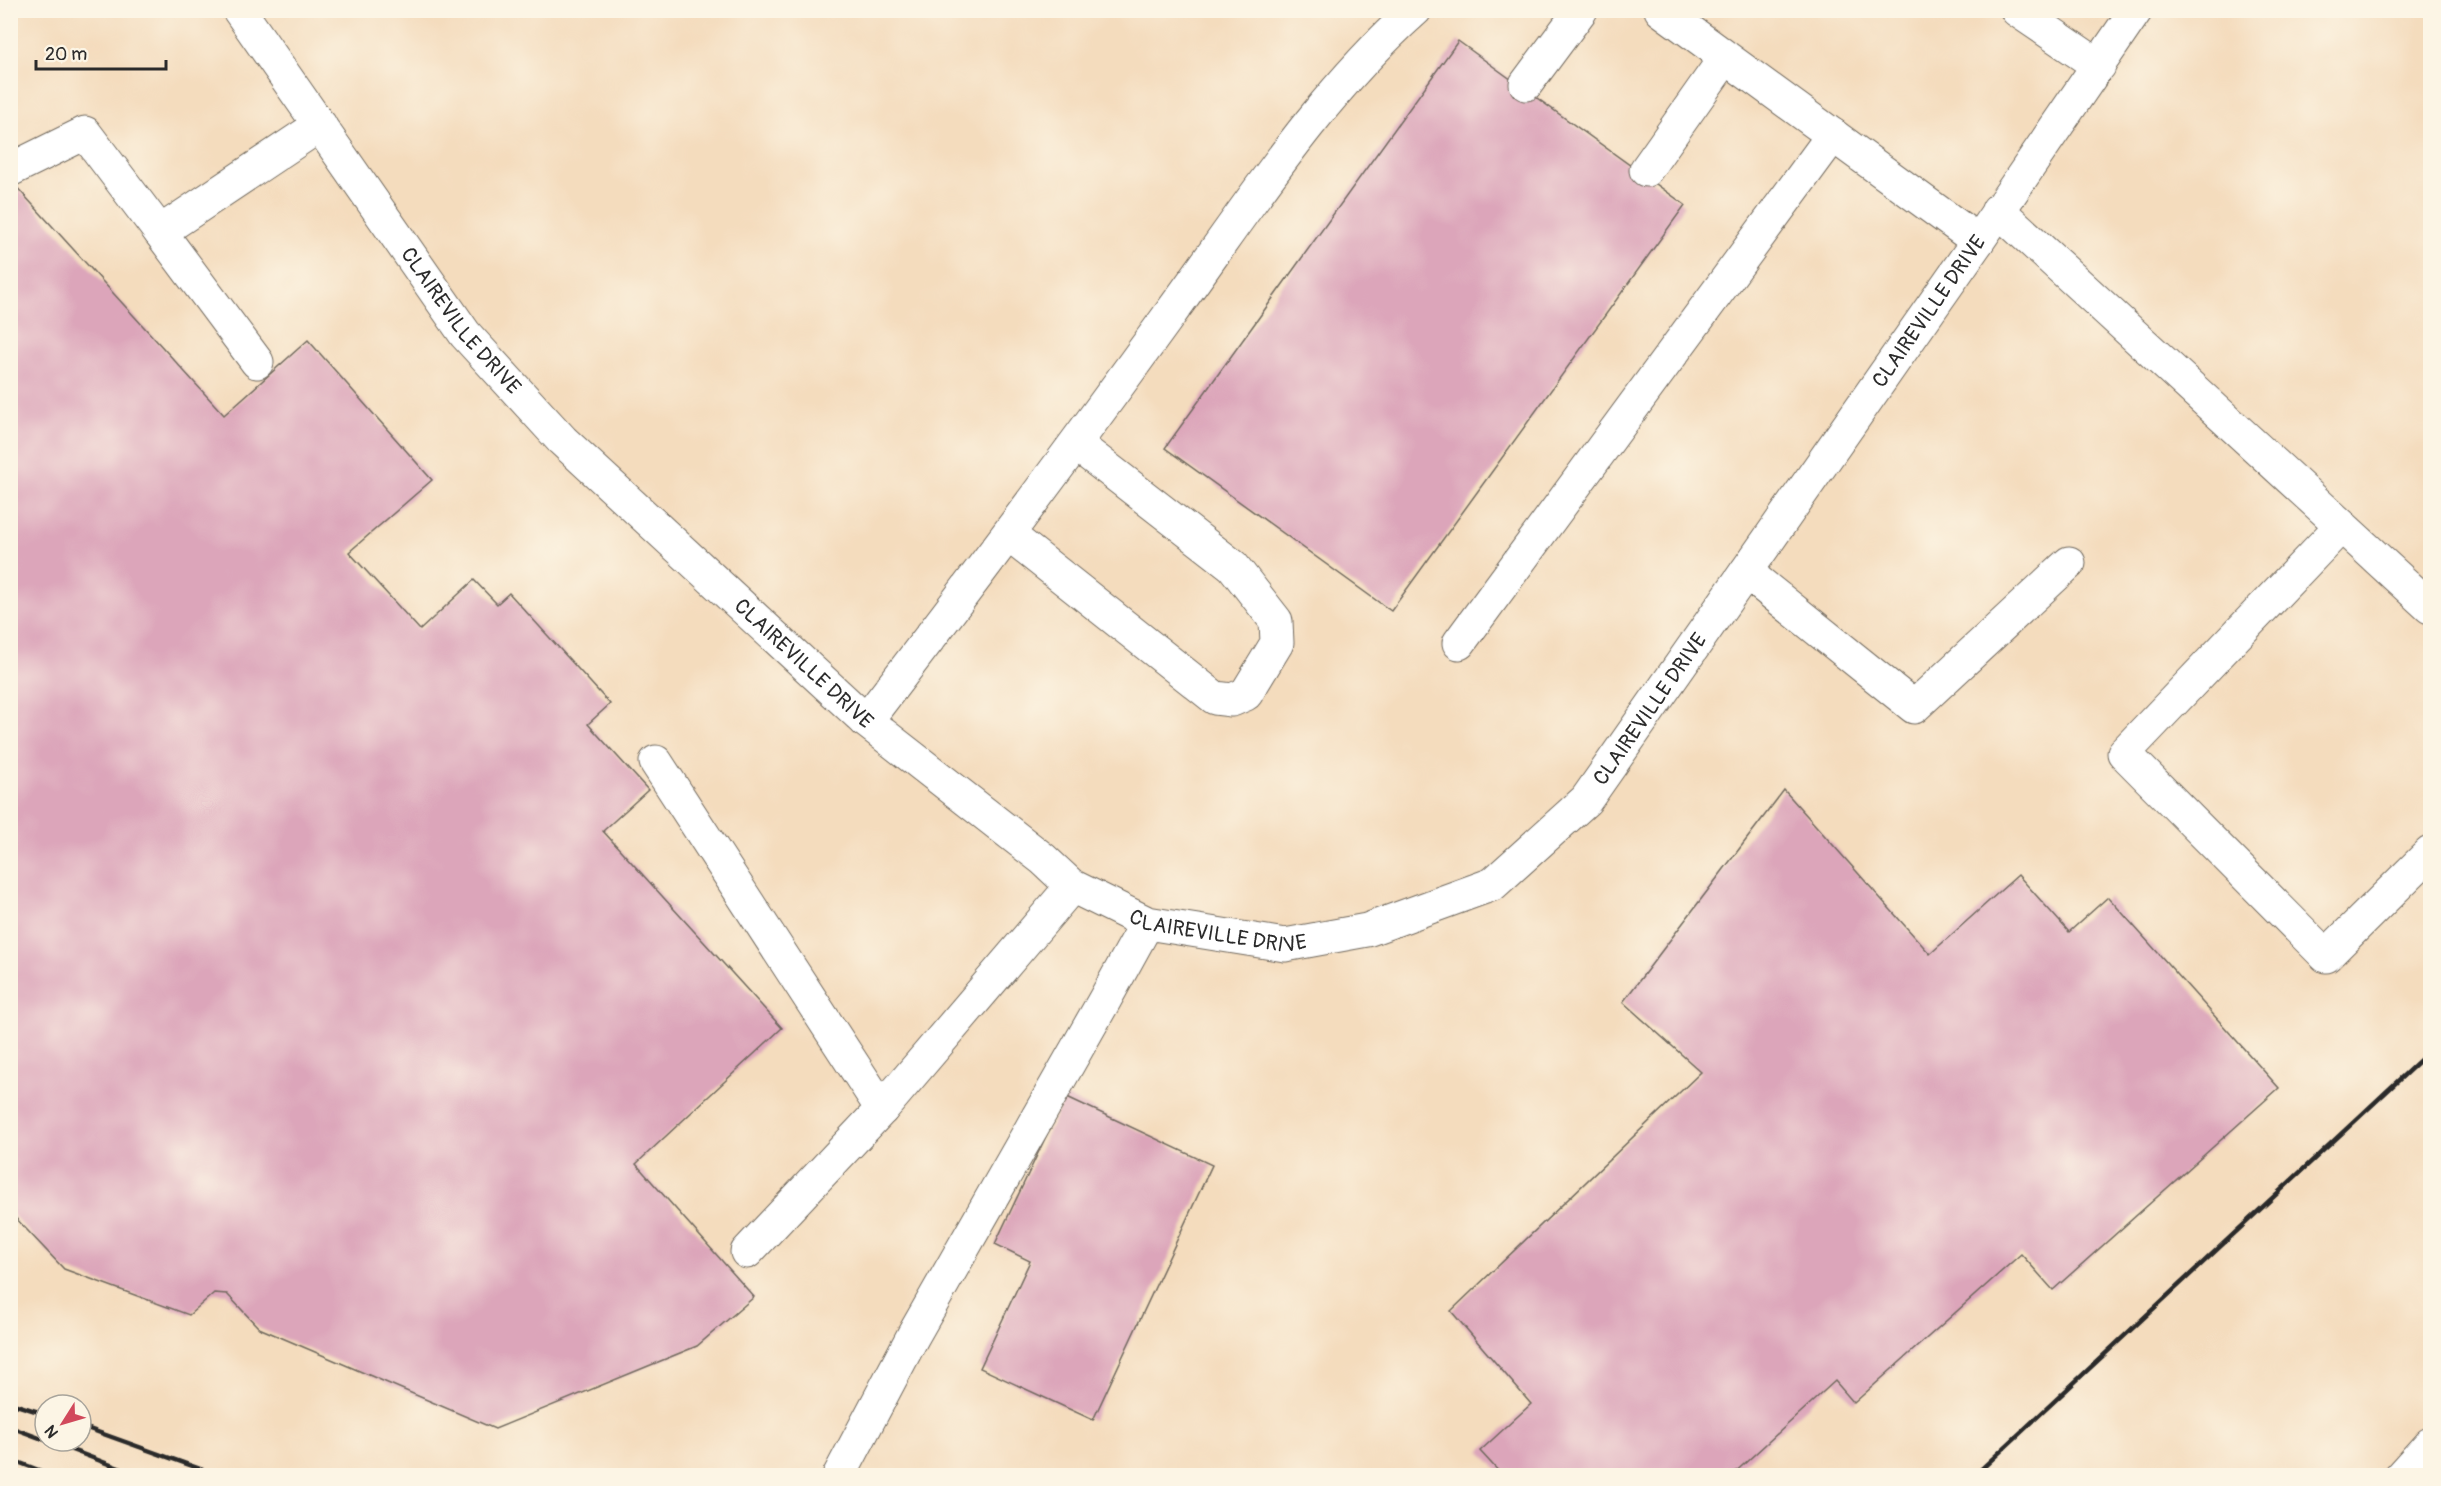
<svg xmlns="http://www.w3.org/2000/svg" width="2441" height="1486" font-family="Pangolin,sans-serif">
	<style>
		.building { fill: #dca5ba }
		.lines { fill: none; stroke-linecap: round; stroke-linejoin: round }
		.minor-casing { stroke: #71695e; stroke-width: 35 }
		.highway-casing { stroke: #71695e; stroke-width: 35 }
		.minor { stroke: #fff; stroke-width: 33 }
		.highway { stroke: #fff; stroke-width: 33 }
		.rail { stroke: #2b2b2b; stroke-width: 4.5 }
		.labels { text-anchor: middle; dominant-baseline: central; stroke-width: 5; stroke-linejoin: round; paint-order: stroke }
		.street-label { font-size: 21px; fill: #2b2b2b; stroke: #fcf5e5 }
	</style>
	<rect width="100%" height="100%" fill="#fcf5e5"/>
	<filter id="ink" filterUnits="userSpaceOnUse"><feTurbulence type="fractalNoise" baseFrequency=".0167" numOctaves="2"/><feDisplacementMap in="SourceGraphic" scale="12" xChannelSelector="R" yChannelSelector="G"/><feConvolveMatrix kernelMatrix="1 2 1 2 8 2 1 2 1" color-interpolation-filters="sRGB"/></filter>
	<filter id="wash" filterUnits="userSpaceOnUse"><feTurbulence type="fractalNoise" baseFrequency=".008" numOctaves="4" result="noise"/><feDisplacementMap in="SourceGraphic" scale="24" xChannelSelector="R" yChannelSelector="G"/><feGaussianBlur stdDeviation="1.35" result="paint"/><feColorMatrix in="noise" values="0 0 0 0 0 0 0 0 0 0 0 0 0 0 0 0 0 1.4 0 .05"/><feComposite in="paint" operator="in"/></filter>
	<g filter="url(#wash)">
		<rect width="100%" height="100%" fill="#f4dcbd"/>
		<g id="blocks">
			<g class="building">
				<path d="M1458,41L1685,205L1391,611L1165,448Z"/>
				<path d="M13,183L224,415L308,340L432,480L349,552L420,630L474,580L497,604L509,593L610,704L588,724L648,790L603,831L782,1028L636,1164L754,1297L697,1346L495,1429L259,1328L227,1294L214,1293L189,1315L64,1269L10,1212V185Z"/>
				<path d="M1784,790L1930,954L2018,875L2069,932L2108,897L2279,1088L2053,1290L2021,1254L1854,1403L1835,1381L1731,1476H1503L1480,1451L1531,1404L1451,1311L1701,1072L1623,1002Z"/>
				<path d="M1065,1096L1212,1165L1093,1420L980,1368L1030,1261L995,1244Z"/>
			</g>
		</g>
	</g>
	<g filter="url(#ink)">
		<use href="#blocks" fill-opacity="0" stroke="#71695e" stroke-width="1.5"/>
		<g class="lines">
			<defs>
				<g id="minor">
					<path id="s1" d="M239,10L465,334L562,440L866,721L1043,859L1072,886L1147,923L1285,945L1367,930L1493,884L1586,800L1978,241L2136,10"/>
					<path d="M1661,10L1978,241"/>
					<path d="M2017,10L2099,66"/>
					<path d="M1526,84L1581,10"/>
					<path d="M10,170L85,133L160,232L320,125"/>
					<path d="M1646,170L1725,58"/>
					<path d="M1998,210L2430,607"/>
					<path d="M160,232L257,362"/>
					<path d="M2341,526L2124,753L2326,956L2430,853"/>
					<path d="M1009,535L1215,698L1232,700L1246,694L1277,643L1276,621L1233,566L1076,444"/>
					<path d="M1746,572L1914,707L2069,563"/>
					<path d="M1459,643L1833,135"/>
					<path d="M866,721C969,587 1071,451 1170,314C1247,209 1317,97 1415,10"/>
					<path d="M656,762L882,1109"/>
					<path d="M747,1252L882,1109L1072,886"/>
					<path d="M839,1476L913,1336L1104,1001L1147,923"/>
				</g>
				<path id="highway" d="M2401,1476L2430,1444"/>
			</defs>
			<use href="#minor" class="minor-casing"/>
			<use href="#highway" class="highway-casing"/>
			<use href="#minor" class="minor"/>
			<use href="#highway" class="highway"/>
			<g class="rail">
				<path d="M10,1403L45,1414"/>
				<path d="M81,1426L220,1476"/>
				<path d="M10,1427L45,1440"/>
				<path d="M48,1441L140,1476"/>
				<path d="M10,1459L54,1476"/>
				<path d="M1974,1476L2430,1051"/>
			</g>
		</g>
	</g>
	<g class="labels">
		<g class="street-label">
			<text stroke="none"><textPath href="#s1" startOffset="2380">CLAIREVILLE DRIVE</textPath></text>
			<text stroke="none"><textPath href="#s1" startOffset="382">CLAIREVILLE DRIVE</textPath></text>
			<text stroke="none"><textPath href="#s1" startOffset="868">CLAIREVILLE DRIVE</textPath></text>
			<text stroke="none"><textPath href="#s1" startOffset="1894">CLAIREVILLE DRIVE</textPath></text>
			<text stroke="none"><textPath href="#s1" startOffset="1372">CLAIREVILLE DRIVE</textPath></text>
		</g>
	</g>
	<rect width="2441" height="1486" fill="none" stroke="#fcf5e5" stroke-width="36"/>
	<g transform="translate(63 1423) rotate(233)"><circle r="28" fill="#fcf5e5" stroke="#a8a49b" stroke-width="1.5"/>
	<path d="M0-4.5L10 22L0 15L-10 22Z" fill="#d1495b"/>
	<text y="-9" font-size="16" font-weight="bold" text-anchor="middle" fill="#2b2b2b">N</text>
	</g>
	<path d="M36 60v9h130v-9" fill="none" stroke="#2b2b2b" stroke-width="3"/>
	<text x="45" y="60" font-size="18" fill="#2b2b2b" stroke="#fcf5e5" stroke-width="4.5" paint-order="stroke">20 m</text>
</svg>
